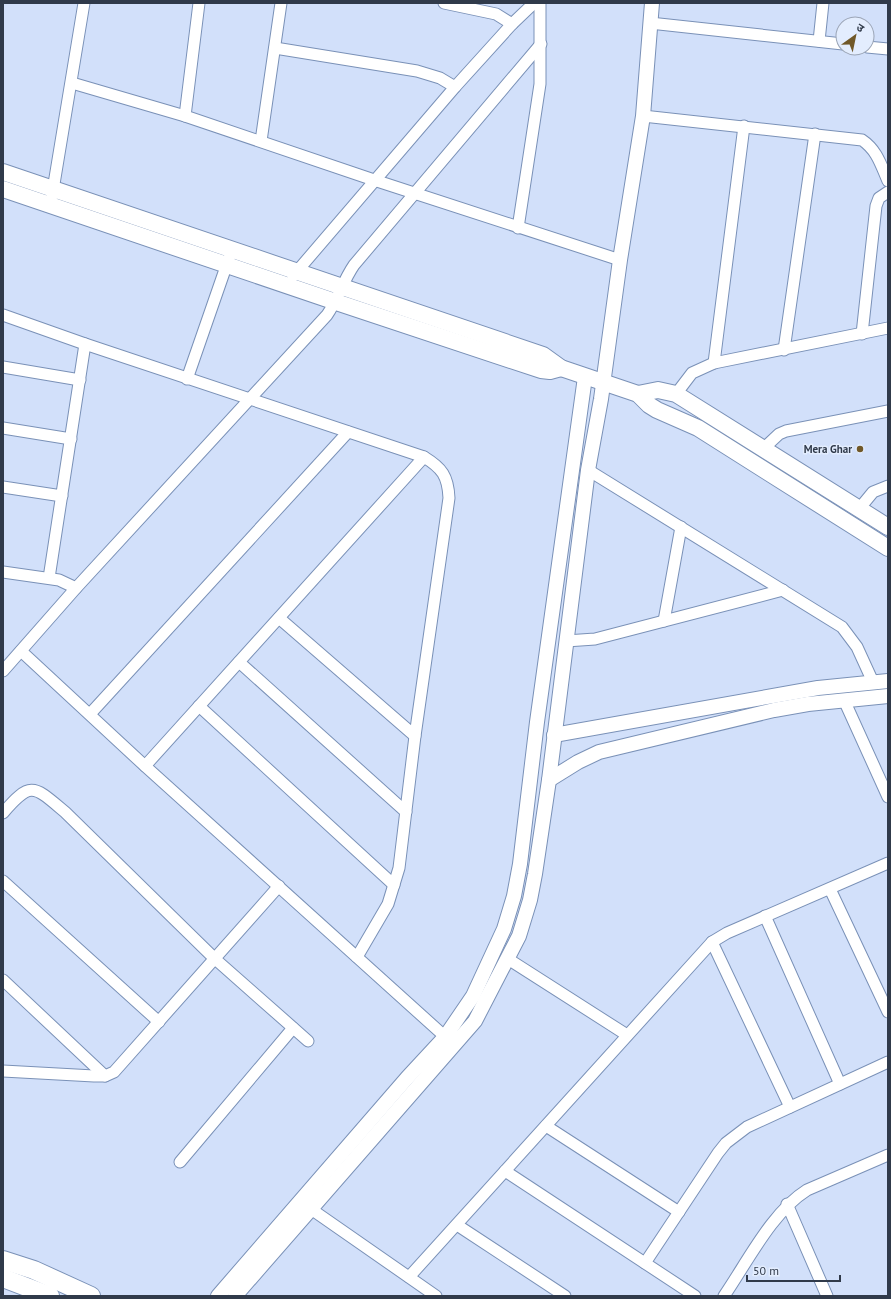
<svg xmlns="http://www.w3.org/2000/svg" width="891" height="1299" font-family="'PT Sans','Noto Sans Devanagari',sans-serif">
	<style>
		.lines { fill: none; stroke-linecap: round; stroke-linejoin: round }
		.minor-casing { stroke: #7a91b7; stroke-width: 13 }
		.tertiary-casing { stroke: #7a91b7; stroke-width: 16 }
		.secondary-casing { stroke: #7a91b7; stroke-width: 18 }
		.primary-casing { stroke: #7a91b7; stroke-width: 20 }
		.minor { stroke: #fff; stroke-width: 11 }
		.tertiary { stroke: #fff; stroke-width: 14 }
		.secondary { stroke: #fff; stroke-width: 16 }
		.primary { stroke: #fff; stroke-width: 18 }
		.poi-dot { fill: #705828; stroke: #e3edfe; stroke-width: 1.5 }
		.labels { text-anchor: middle; dominant-baseline: central; stroke-width: 3; stroke-linejoin: round; paint-order: stroke }
		.poi-label { font-size: 11px; font-weight: bold; fill: #303a4a; stroke: #e3edfe; text-anchor: end }
	</style>
	<rect width="100%" height="100%" fill="#d2e0fa"/>
	<g class="lines">
		<defs>
			<g id="minor">
				<path d="M444,3L496,14L512,24"/>
				<path d="M650,23L843,44"/>
				<path d="M819,41L823,3"/>
				<path d="M867,47L888,49"/>
				<path d="M275,48L417,71L440,78L455,87"/>
				<path d="M72,83L185,116L374,180L620,260"/>
				<path d="M185,116L199,3"/>
				<path d="M643,116L862,140C877,150 881,165 888,181"/>
				<path d="M261,141L281,3"/>
				<path d="M52,196L84,3"/>
				<path d="M518,228L540,84V3"/>
				<path d="M293,276L455,87L512,24L534,3"/>
				<path d="M3,315L85,344L424,457C442,468 448,476 449,498L415,736L399,868L388,904L357,957"/>
				<path d="M862,334L876,206L879,198L888,192"/>
				<path d="M784,350L815,134"/>
				<path d="M714,363L744,126"/>
				<path d="M3,367L80,380"/>
				<path d="M187,379L229,258"/>
				<path d="M676,394L692,373L714,363L888,328"/>
				<path d="M3,428L71,439"/>
				<path d="M763,449L779,434L786,431L888,411"/>
				<path d="M588,470L842,627L857,647L873,682"/>
				<path d="M3,487L62,496"/>
				<path d="M859,509L873,492L888,486"/>
				<path d="M3,572L59,580L76,588"/>
				<path d="M49,578L85,344"/>
				<path d="M279,618L415,736"/>
				<path d="M664,621L681,527"/>
				<path d="M566,641L595,639L783,590"/>
				<path d="M21,651L145,766L451,1042"/>
				<path d="M239,662L406,812"/>
				<path d="M3,671L76,588L327,315C338,299 343,281 354,265L541,44"/>
				<path d="M844,700L888,797"/>
				<path d="M199,706L394,885"/>
				<path d="M90,714L348,432"/>
				<path d="M145,766L424,457"/>
				<path d="M3,813C31,780 34,786 65,812L214,958L308,1041"/>
				<path d="M3,881L159,1022"/>
				<path d="M830,889L888,1012"/>
				<path d="M765,916L840,1084"/>
				<path d="M712,942L790,1107"/>
				<path d="M508,959L627,1035"/>
				<path d="M3,980L105,1076"/>
				<path d="M3,1071L94,1076H105L114,1072L279,886"/>
				<path d="M546,1126L679,1212"/>
				<path d="M180,1162L293,1028"/>
				<path d="M505,1171L695,1296"/>
				<path d="M787,1204L827,1296"/>
				<path d="M311,1209L436,1296"/>
				<path d="M457,1225L565,1296"/>
				<path d="M645,1263L718,1153L726,1143L747,1127L888,1062"/>
				<path d="M409,1277L712,942L727,933L888,863"/>
				<path d="M724,1296C748,1261 772,1212 807,1190L888,1155"/>
			</g>
			<g id="tertiary">
				<path d="M554,735L818,688L888,681"/>
				<path d="M549,780L578,762L599,752L774,710L808,704L888,696"/>
				<path d="M218,1296L407,1078L445,1037L473,996L504,929L514,896L520,864L537,722L585,377"/>
				<path d="M235,1296L475,1021L519,936L530,900L535,874L549,780L588,470L601,399L620,260L643,116L652,3"/>
			</g>
			<g id="secondary">
				<path d="M3,172L543,355L561,368L638,394L649,405L657,410L698,428L888,548"/>
				<path d="M3,189L336,302L541,370L550,371L561,368"/>
				<path d="M638,394L658,390L676,394L888,527"/>
			</g>
			<g id="primary">
				<path d="M3,1260L34,1270L91,1296"/>
				<path d="M3,1278L50,1296"/>
			</g>
		</defs>
		<use href="#minor" class="minor-casing"/>
		<use href="#tertiary" class="tertiary-casing"/>
		<use href="#secondary" class="secondary-casing"/>
		<use href="#primary" class="primary-casing"/>
		<use href="#minor" class="minor"/>
		<use href="#tertiary" class="tertiary"/>
		<use href="#secondary" class="secondary"/>
		<use href="#primary" class="primary"/>
	</g>
	<circle class="poi-dot" cx="860" cy="449" r="4"/>
	<g class="labels">
		<g class="poi-label">
			<text x="852" y="449">Mera Ghar</text>
		</g>
	</g>
	<rect width="891" height="1299" fill="none" stroke="#303a4a" stroke-width="8"/>
	<g transform="translate(855 36) rotate(33)"><circle r="19" fill="#e3edfe" stroke="#9ba5b6"/>
	<path d="M0-3L7 15L0 10L-7 15Z" fill="#705828"/>
	<text y="-6" font-size="11" font-weight="bold" text-anchor="middle" fill="#303a4a">उ</text>
	</g>
	<path d="M747 1275v6h93v-6" fill="none" stroke="#303a4a" stroke-width="2"/>
	<text x="753" y="1275" font-size="12" fill="#303a4a" stroke="#e3edfe" stroke-width="3" paint-order="stroke">50 m</text>
</svg>
